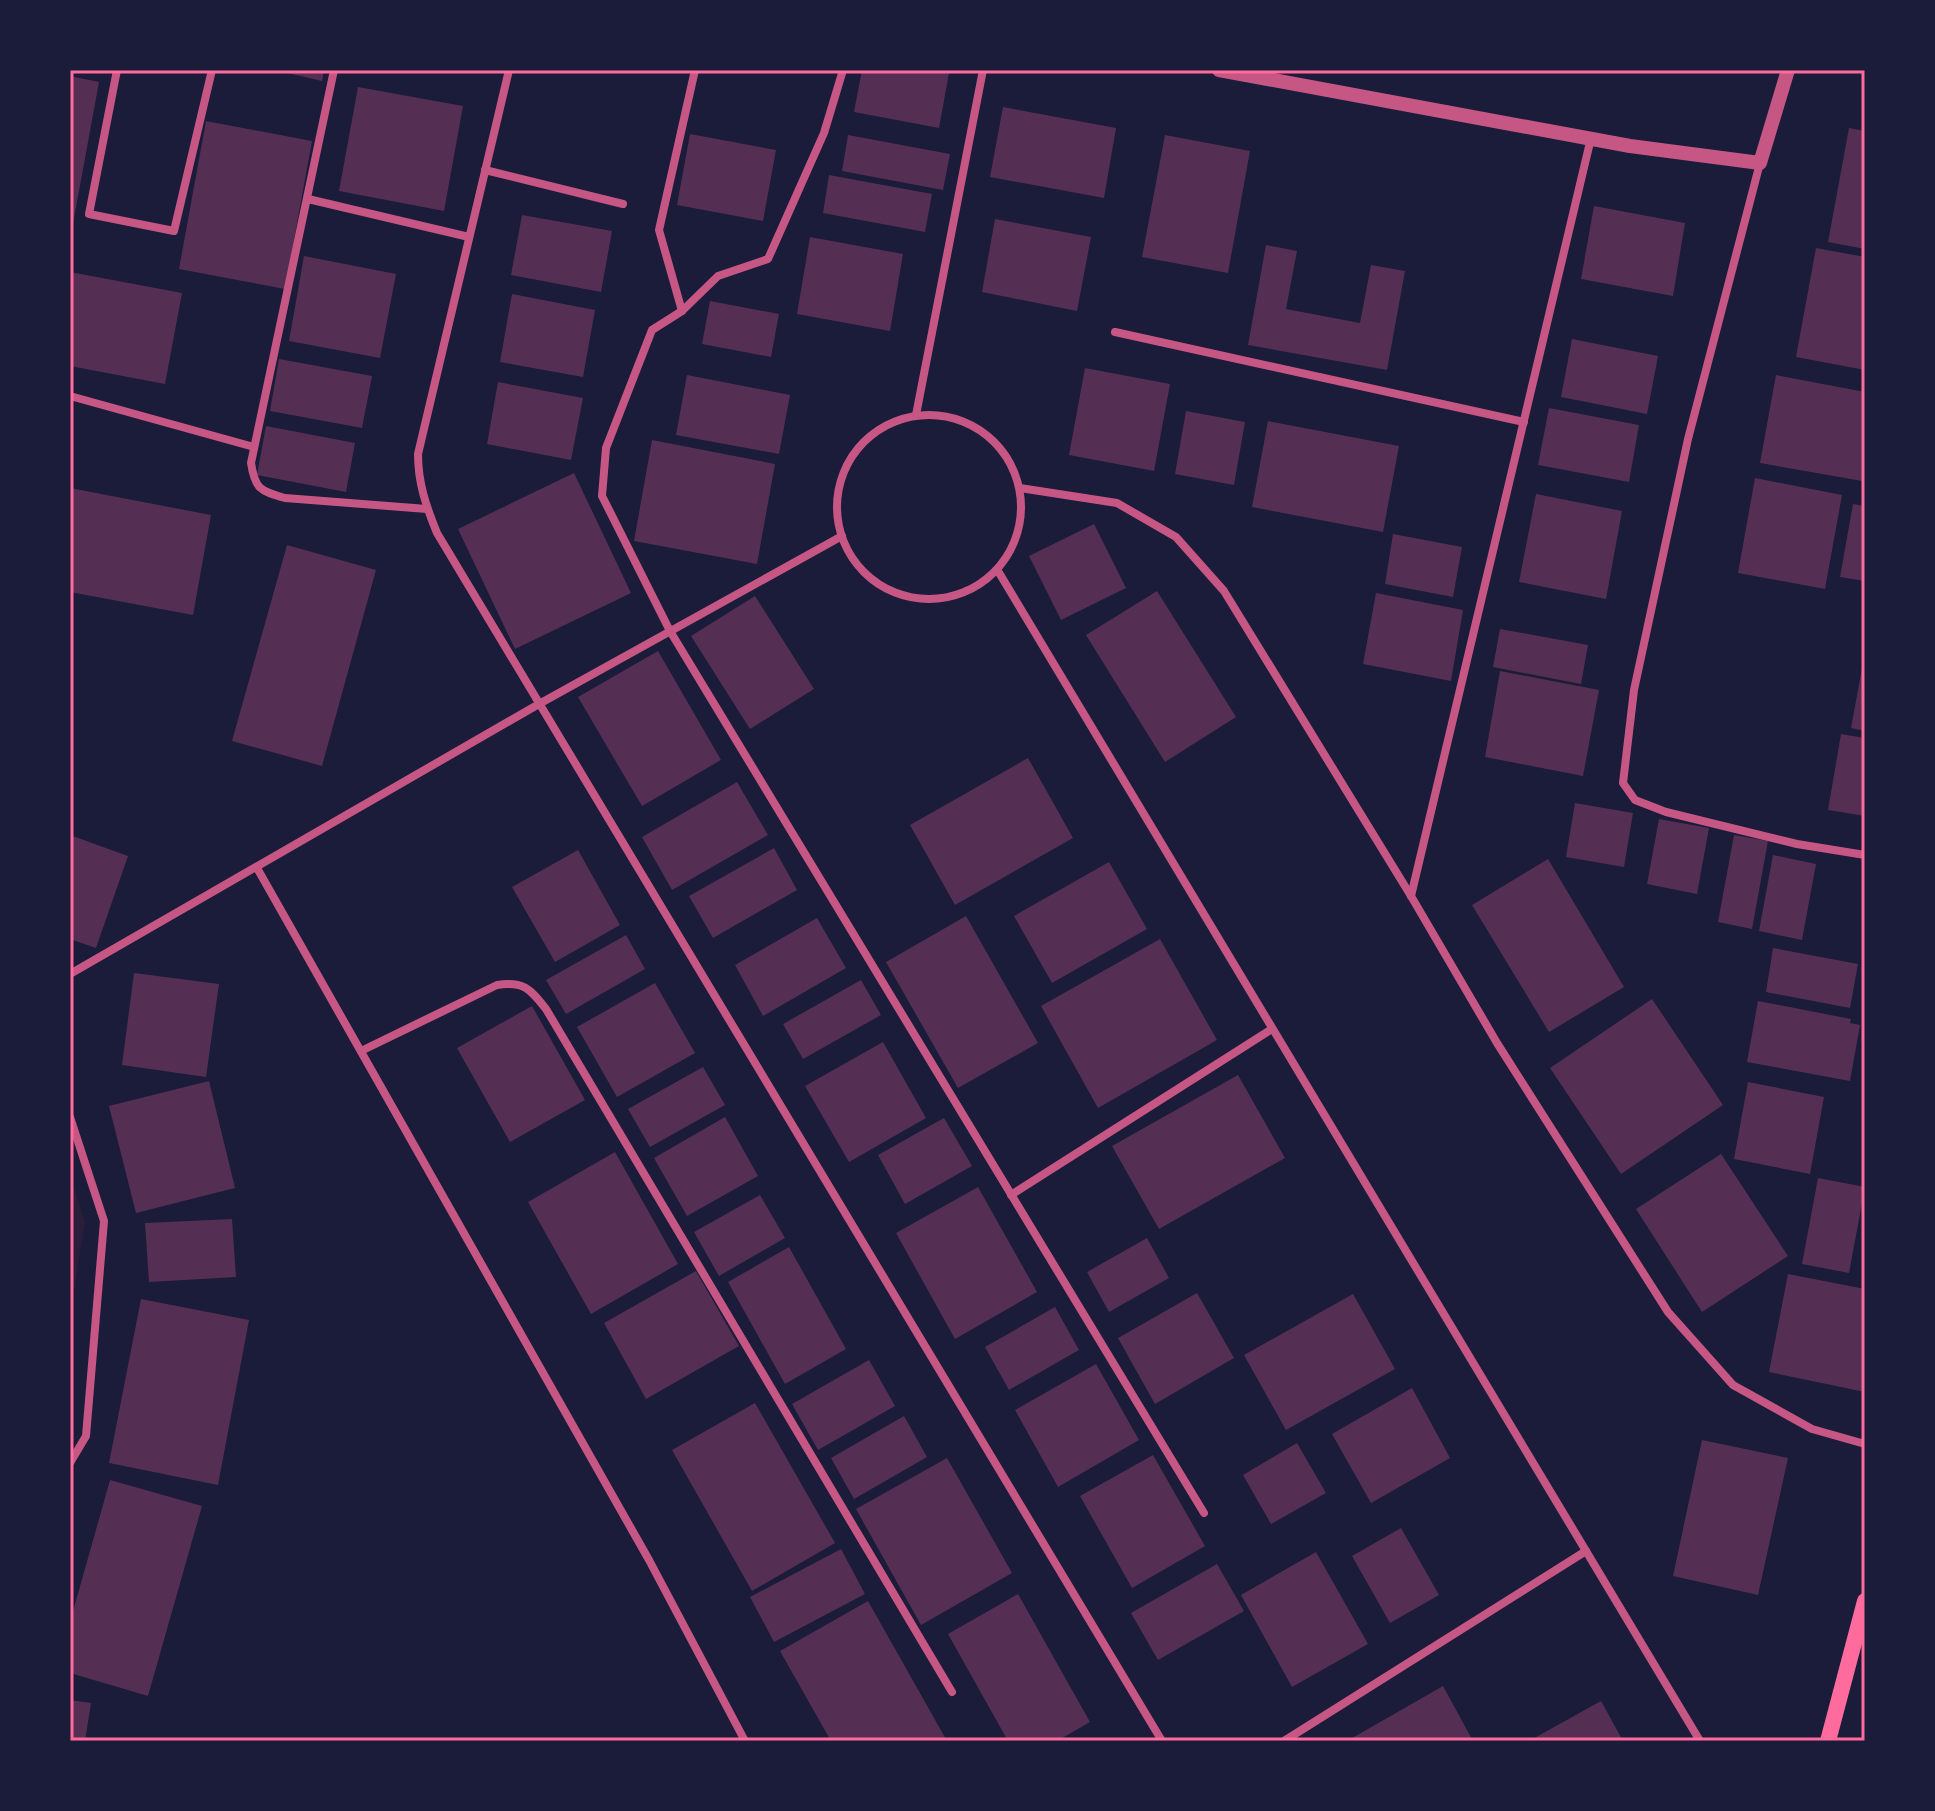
<svg xmlns="http://www.w3.org/2000/svg" width="1935" height="1811" font-family="Georgia,serif">
	<style>
		.green { fill: #2a1e3b }
		.building { fill: #542f53 }
		.lines { fill: none; stroke-linecap: round; stroke-linejoin: round }
		.minor { stroke: #c65784; stroke-width: 8 }
		.tertiary { stroke: #c65784; stroke-width: 14 }
		.secondary { stroke: #ff6b9d; stroke-width: 16 }
		.neatline { fill: none; stroke: #ff6b9d; stroke-width: 3 }
	</style>
	<rect width="100%" height="100%" fill="#1b1b3a"/>
	<path class="green" d="M70,1175L85,1222L70,1317Z"/>
	<g class="building">
		<path d="M274,70H324L322,81Z"/>
		<path d="M862,70H933L949,73L939,128L854,112Z"/>
		<path d="M70,76L99,82L72,229H70Z"/>
		<path d="M358,87L463,106L444,211L339,191Z"/>
		<path d="M1003,107L1116,128L1104,198L990,177Z"/>
		<path d="M206,121L312,141L285,289L179,269Z"/>
		<path d="M1849,128L1865,131V249L1828,242Z"/>
		<path d="M690,134L776,150L763,221L677,205Z"/>
		<path d="M848,135L950,154L943,190L842,171Z"/>
		<path d="M1165,135L1250,151L1228,273L1142,257Z"/>
		<path d="M829,175L932,194L925,232L823,213Z"/>
		<path d="M1594,206L1685,223L1673,296L1581,279Z"/>
		<path d="M522,215L612,231L601,292L511,275Z"/>
		<path d="M995,219L1091,237L1077,311L982,292Z"/>
		<path d="M810,237L903,254L890,331L797,314Z"/>
		<path d="M1266,245L1297,251L1286,309L1360,323L1371,265L1405,271L1387,370L1248,345Z"/>
		<path d="M1816,248L1865,257V370L1796,357Z"/>
		<path d="M304,256L396,274L380,358L289,341Z"/>
		<path d="M70,272L182,293L165,384L70,366Z"/>
		<path d="M512,294L595,310L583,377L500,362Z"/>
		<path d="M710,301L779,314L771,357L702,344Z"/>
		<path d="M1572,339L1658,356L1647,414L1561,397Z"/>
		<path d="M279,359L372,376L362,428L270,411Z"/>
		<path d="M1085,368L1170,384L1154,471L1069,455Z"/>
		<path d="M687,375L790,395L779,454L676,435Z"/>
		<path d="M1776,375L1865,392V464L1862,481L1760,463Z"/>
		<path d="M498,382L583,398L571,460L487,444Z"/>
		<path d="M1549,408L1639,425L1629,482L1538,465Z"/>
		<path d="M1186,411L1245,422L1234,485L1175,474Z"/>
		<path d="M1268,421L1399,446L1383,532L1252,507Z"/>
		<path d="M266,426L355,443L346,492L257,475Z"/>
		<path d="M652,440L775,464L757,564L634,541Z"/>
		<path d="M574,473L631,593L515,649L458,529Z"/>
		<path d="M1755,478L1842,495L1825,589L1738,573Z"/>
		<path d="M70,488L211,515L193,615L70,592Z"/>
		<path d="M1536,494L1622,511L1606,599L1519,582Z"/>
		<path d="M1853,504L1865,506V581L1840,577Z"/>
		<path d="M1094,524L1126,588L1061,620L1029,556Z"/>
		<path d="M1393,534L1462,547L1453,597L1385,584Z"/>
		<path d="M287,545L376,570L322,766L232,741Z"/>
		<path d="M1157,591L1236,717L1165,762L1086,635Z"/>
		<path d="M1376,593L1463,610L1451,681L1363,664Z"/>
		<path d="M755,596L814,689L750,729L691,636Z"/>
		<path d="M1500,629L1588,645L1581,684L1493,667Z"/>
		<path d="M658,651L721,760L642,806L578,697Z"/>
		<path d="M1863,663L1865,664V731L1851,728Z"/>
		<path d="M1500,671L1599,690L1583,776L1485,757Z"/>
		<path d="M1841,734L1865,738V816L1828,810Z"/>
		<path d="M1028,758L1073,838L955,905L910,825Z"/>
		<path d="M737,782L768,835L672,890L642,837Z"/>
		<path d="M1575,803L1633,813L1624,867L1566,857Z"/>
		<path d="M1659,819L1709,828L1697,894L1647,884Z"/>
		<path d="M70,835L128,856L96,948L70,939Z"/>
		<path d="M1734,835L1768,841L1752,929L1718,922Z"/>
		<path d="M774,848L797,890L713,938L689,896Z"/>
		<path d="M578,850L620,925L555,962L512,887Z"/>
		<path d="M1773,855L1816,864L1802,940L1759,931Z"/>
		<path d="M1548,859L1624,987L1549,1032L1472,905Z"/>
		<path d="M1109,862L1147,929L1052,983L1014,916Z"/>
		<path d="M966,916L1038,1043L958,1088L886,962Z"/>
		<path d="M817,918L846,968L763,1016L735,965Z"/>
		<path d="M626,935L645,969L566,1014L546,980Z"/>
		<path d="M1160,939L1217,1040L1098,1108L1041,1006Z"/>
		<path d="M1773,948L1858,964L1850,1008L1766,992Z"/>
		<path d="M134,973L219,984L206,1077L122,1065Z"/>
		<path d="M861,980L881,1015L803,1059L783,1024Z"/>
		<path d="M655,983L695,1053L617,1097L577,1027Z"/>
		<path d="M1652,999L1723,1105L1621,1174L1550,1068Z"/>
		<path d="M1758,1001L1851,1019L1850,1023L1860,1025L1850,1081L1747,1062Z"/>
		<path d="M532,1006L585,1100L510,1142L457,1048Z"/>
		<path d="M883,1042L926,1118L849,1162L805,1086Z"/>
		<path d="M703,1067L725,1105L650,1147L628,1109Z"/>
		<path d="M1238,1075L1285,1158L1159,1229L1112,1146Z"/>
		<path d="M209,1081L235,1188L136,1213L109,1106Z"/>
		<path d="M1748,1082L1824,1097L1810,1174L1734,1159Z"/>
		<path d="M725,1117L758,1176L687,1216L654,1158Z"/>
		<path d="M944,1118L972,1166L905,1204L878,1155Z"/>
		<path d="M615,1152L678,1264L591,1314L528,1202Z"/>
		<path d="M1721,1154L1788,1256L1702,1312L1636,1209Z"/>
		<path d="M1818,1178L1865,1187L1849,1273L1802,1264Z"/>
		<path d="M978,1187L1037,1292L955,1339L896,1233Z"/>
		<path d="M760,1195L785,1238L719,1276L694,1232Z"/>
		<path d="M232,1219L236,1277L149,1282L145,1223Z"/>
		<path d="M1147,1238L1169,1278L1109,1312L1087,1272Z"/>
		<path d="M789,1247L846,1349L785,1384L728,1282Z"/>
		<path d="M696,1271L739,1346L646,1399L604,1323Z"/>
		<path d="M1788,1274L1865,1289V1392L1769,1372Z"/>
		<path d="M1197,1293L1234,1358L1155,1404L1118,1338Z"/>
		<path d="M1353,1294L1395,1369L1286,1430L1244,1355Z"/>
		<path d="M141,1299L249,1320L218,1485L109,1463Z"/>
		<path d="M1055,1307L1079,1350L1009,1390L985,1347Z"/>
		<path d="M869,1360L895,1406L818,1450L792,1404Z"/>
		<path d="M1096,1364L1139,1440L1058,1487L1015,1410Z"/>
		<path d="M1412,1388L1450,1458L1371,1503L1332,1434Z"/>
		<path d="M755,1403L835,1543L752,1591L672,1450Z"/>
		<path d="M904,1416L927,1457L854,1499L831,1458Z"/>
		<path d="M1702,1440L1788,1458L1758,1595L1673,1576Z"/>
		<path d="M1297,1443L1326,1493L1271,1524L1243,1475Z"/>
		<path d="M1153,1455L1205,1546L1132,1588L1080,1496Z"/>
		<path d="M947,1458L1012,1573L921,1625L856,1509Z"/>
		<path d="M110,1480L202,1506L148,1696L70,1673V1622Z"/>
		<path d="M1401,1528L1439,1595L1390,1623L1352,1556Z"/>
		<path d="M841,1549L865,1594L774,1642L750,1597Z"/>
		<path d="M1316,1552L1368,1644L1292,1687L1241,1595Z"/>
		<path d="M1217,1564L1244,1611L1158,1660L1131,1613Z"/>
		<path d="M1018,1594L1090,1722L1057,1741H1008L948,1634Z"/>
		<path d="M868,1601L947,1741H831L780,1651Z"/>
		<path d="M1443,1686L1473,1741H1347Z"/>
		<path d="M70,1700L91,1703L85,1741H70Z"/>
		<path d="M1601,1701L1623,1741H1529Z"/>
	</g>
	<g class="lines">
		<g class="minor">
			<path d="M117,70L89,214L174,231L212,70"/>
			<path d="M334,70L251,463C255,489 260,491 285,498L427,509"/>
			<path d="M509,70L418,454C418,483 426,506 437,533L1162,1741"/>
			<path d="M843,70L824,133L768,259L718,276L682,311L652,330L606,448L602,496L670,631L1204,1513"/>
			<path d="M1760,163L1688,439L1634,690L1623,783L1635,800L1666,812L1797,844L1865,855"/>
			<path d="M485,170L623,204"/>
			<path d="M308,199L469,237"/>
			<path d="M682,311L659,230L695,70"/>
			<path d="M1115,332L1524,422"/>
			<path d="M70,396L254,447"/>
			<path d="M916,415L983,70"/>
			<circle cx="929" cy="507" r="92"/>
			<path d="M1020,488L1117,503L1176,537L1224,591L1411,896L1497,1043L1668,1312L1733,1385L1812,1429L1865,1444"/>
			<path d="M998,571L1700,1741"/>
			<path d="M257,868L649,1560L745,1741"/>
			<path d="M1411,896L1591,138"/>
			<path d="M70,974L539,704L842,536"/>
			<path d="M361,1051L497,985C524,981 530,989 546,1009L952,1692"/>
			<path d="M70,1117L104,1221L86,1436L70,1463"/>
			<path d="M1011,1195L1272,1029"/>
			<path d="M1284,1741L1586,1551"/>
		</g>
		<path class="tertiary" d="M1219,70L1630,146L1760,163L1788,70"/>
		<path class="secondary" d="M1828,1741L1865,1601"/>
	</g>
	<rect width="1935" height="1811" fill="none" stroke="#1b1b3a" stroke-width="144"/>
	<rect x="72" y="72" width="1791" height="1667" class="neatline"/>
</svg>
